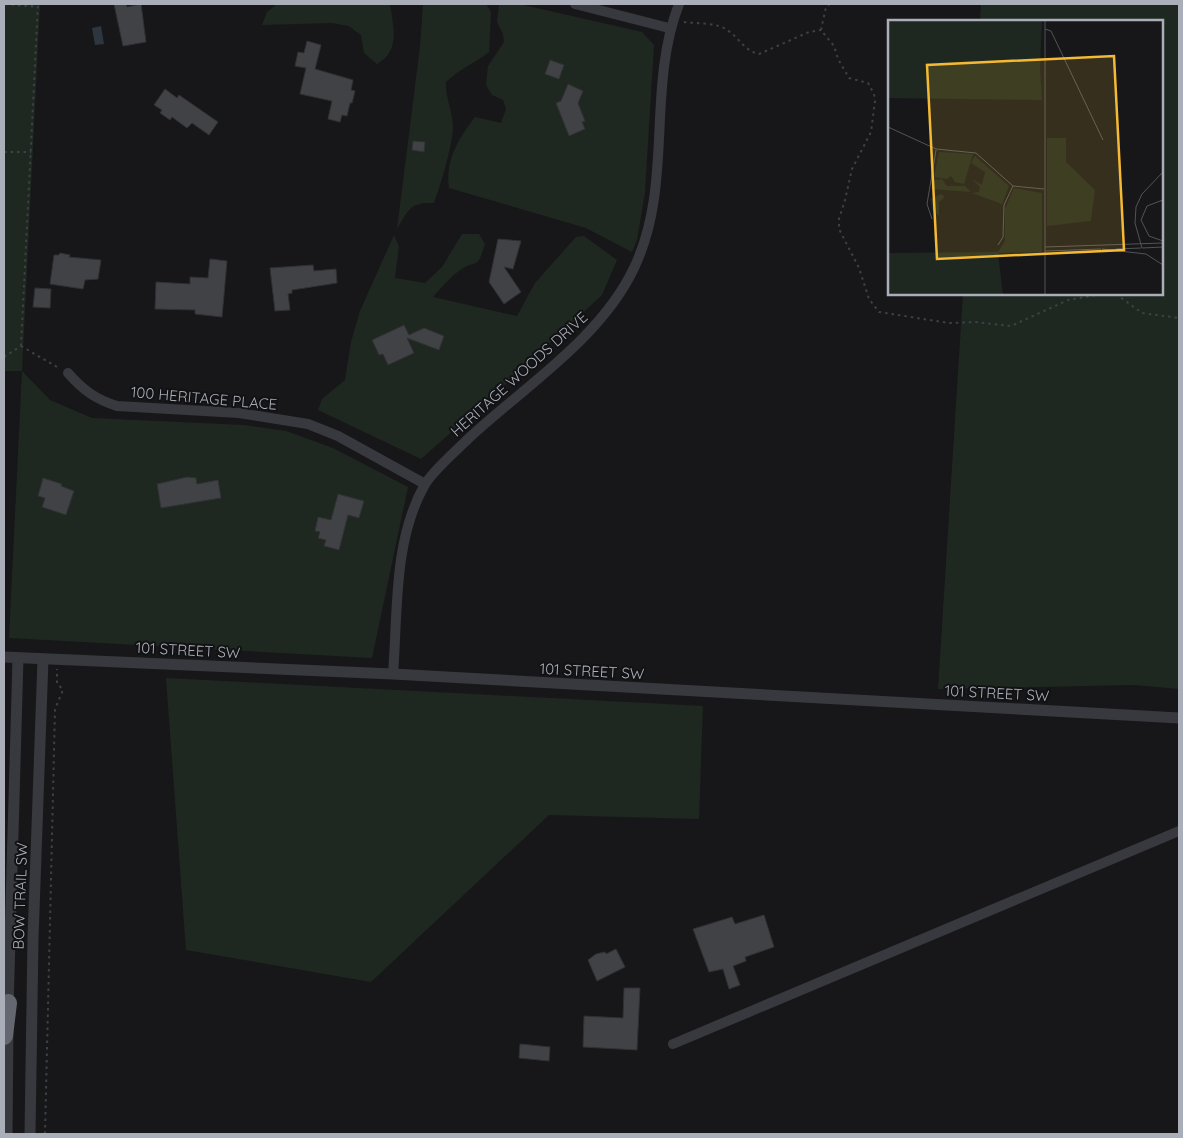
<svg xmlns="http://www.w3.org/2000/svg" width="1183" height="1138" font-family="Quicksand,sans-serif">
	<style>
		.green { fill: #1f2820 }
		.water { fill: #2d363e }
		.building { fill: #414246; stroke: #313135 }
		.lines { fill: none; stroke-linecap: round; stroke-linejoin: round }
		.path { stroke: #3e4045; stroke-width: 2; stroke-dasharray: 2.5 4; stroke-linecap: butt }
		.minor { stroke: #38393e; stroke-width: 10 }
		.tertiary { stroke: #38393e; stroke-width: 11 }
		.motorway { stroke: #646770; stroke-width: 18 }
		.labels { text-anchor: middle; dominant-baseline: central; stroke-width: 4; stroke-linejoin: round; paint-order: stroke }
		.street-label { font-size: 15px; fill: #a9aeb9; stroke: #121214 }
		.inset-road { fill: none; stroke: #515359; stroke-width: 1 }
		.view { fill: #f4b935; fill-opacity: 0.15; stroke: #f4b935; stroke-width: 2.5 }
		.inset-edge { fill: none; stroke: #a9aeb9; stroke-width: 2.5 }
	</style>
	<rect width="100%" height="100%" fill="#171719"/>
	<g class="green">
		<path d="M4,4H40L22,371L50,400L92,418L243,425L286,431L333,448L408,487L372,658L9,638L22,371H4Z"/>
		<path d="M277,4H390C393,26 401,51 377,64L364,53L361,35L349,26L332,23L262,25L267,12Z"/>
		<path d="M423,4H486L491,12L489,52C475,63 459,69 446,82C445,98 453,111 453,128C452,147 441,184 434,203C410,202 409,209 397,229L420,47Z"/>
		<path d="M503,4H519L642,32L654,45L645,192L637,240L632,252L586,228L449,188C445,160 459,138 475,117L501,123L506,109L503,100L492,95L486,85L488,66L504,42L503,34L497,22L499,5Z"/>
		<path d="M981,4H1179V689L1134,685L938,689L963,294H1162V21H980Z"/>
		<path d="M462,234H479L485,244C477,272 476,258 459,271C449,278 441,288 433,297L517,316L535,283L576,237L584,236L617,260L602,295L507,383L421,459L318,410L322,399L345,380L351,342L360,311L394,235L399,246L395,278L425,283L442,267Z"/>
		<path d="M166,678L703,706L699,819L549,815L371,982L186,950Z"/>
	</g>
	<path class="water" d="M101,26L104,44L95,45L92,28Z"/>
	<g class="building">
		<path d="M114,4H126L127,7L141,4L146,42L123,46Z"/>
		<path d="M307,41L321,45L315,69L353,80L351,90L355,91L352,103H350L347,116L342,115L340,122L328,119L332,101L300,94L306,68L295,66L298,52L304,53Z"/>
		<path d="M550,60L564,65L559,79L545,74Z"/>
		<path d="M568,84L583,91L578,103L585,121L582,122L585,129L569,136L556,103L561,101Z"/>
		<path d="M165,89L177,98L179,95L218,122L209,135L192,123L187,128L172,117L170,120L160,113L162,110L154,105Z"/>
		<path d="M413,141L425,142L424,152L412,150Z"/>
		<path d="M498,239L521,241L513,269L504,267L521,292L504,304L489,282Z"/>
		<path d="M60,253L70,255L69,257L101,260L98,279L85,280L83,289L50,284L54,255H59Z"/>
		<path d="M210,259L227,261L222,317L195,314V310L155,309L156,282L190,284V277L208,278Z"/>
		<path d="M313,265L314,271L336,269L337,283L292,290V293L288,294L290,310L275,311L270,268Z"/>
		<path d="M35,288L51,289L50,308L33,307Z"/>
		<path d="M404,325L409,335L424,328L444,336L439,350L407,338L414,353L388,365L383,354L379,355L372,340Z"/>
		<path d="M187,477L196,478L197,484L218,480L221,498L161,508L157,484Z"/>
		<path d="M43,478L62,484L61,486L74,491L66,515L42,507L45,498L38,496Z"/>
		<path d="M338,494L364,501L359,518L348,515L339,550L324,546L326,540L318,538L320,532L315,531L318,517L331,520Z"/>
		<path d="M764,915L774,947L745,957L746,961L733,966L740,985L729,989L723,969L709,972L693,929L732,917L735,924Z"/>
		<path d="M616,949L625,967L597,981L588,960L596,954L605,952L606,954Z"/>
		<path d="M624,988H640L637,1050L583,1047L584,1016L623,1018Z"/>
		<path d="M520,1044L550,1047L549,1061L519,1058Z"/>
	</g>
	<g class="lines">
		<g class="path">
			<path d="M5,4L38,7"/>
			<path d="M830,4L826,7L821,30L834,46L838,59L849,78L868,83L874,94L875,101L871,132L852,169L845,200L839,219V229L859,268L869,299L879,312L949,323L975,322L1011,326L1068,300L1103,294"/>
			<path d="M684,22C697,24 716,22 727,30C739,37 744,51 759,54L809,32L821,30"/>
			<path d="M4,152H31"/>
			<path d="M1116,294L1142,313L1179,318"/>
			<path d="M21,346L38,4"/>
			<path d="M21,346L59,368"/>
			<path d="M4,357L21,346"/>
			<path d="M45,1134L55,709L63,690L57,683V669"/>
		</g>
		<g class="minor">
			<path d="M575,4L669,28"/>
			<path d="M68,373C83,390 95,399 117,406L239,413L308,424L338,436L425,484"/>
			<path d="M393,674C398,612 393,542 424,486C432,471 456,451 469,438C525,386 601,338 634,268C674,185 646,89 679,4"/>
			<path d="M673,1044L1179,831"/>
		</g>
		<g class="tertiary">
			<path d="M4,657L393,674L1179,718"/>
			<path d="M8,1009L18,658"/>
			<path d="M7,1134L8,1030"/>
			<path d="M30,1134L33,939L43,659"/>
		</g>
		<path class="motorway" d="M4,1036L8,1003"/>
	</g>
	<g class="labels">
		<g class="street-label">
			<text transform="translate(519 374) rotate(-42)">HERITAGE WOODS DRIVE</text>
			<text transform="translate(204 398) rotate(5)">100 HERITAGE PLACE</text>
			<text transform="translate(188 650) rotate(3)">101 STREET SW</text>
			<text transform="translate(592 671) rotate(3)">101 STREET SW</text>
			<text transform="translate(997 693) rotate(3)">101 STREET SW</text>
			<text transform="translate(20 896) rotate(-88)">BOW TRAIL SW</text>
		</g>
	</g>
	<g transform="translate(888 20)">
		<rect width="275" height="275" fill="#171719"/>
		<path d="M0,0H154L152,47L154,80L0,78ZM159,118H178V142L207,170L203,201L159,206ZM51,132L85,134L76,164L67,162L63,156L59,159L46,157ZM87,136L121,166L114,184L84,173L91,172L92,167L84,159L94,165L97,152L83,143ZM54,159L59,166H77L83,172L43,169L45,160ZM126,168L154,173V232L110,233L115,275H0V233L110,232L117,221V189ZM53,174L57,177L51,182V196L44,190L42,179Z" fill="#1f2820"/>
		<path class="inset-road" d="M157,0V275M157,9L163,11L215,120M0,107L48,129L88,133L125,166L156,169M275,180L259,186L253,200L261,216L275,221M44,199L39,184L48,130M110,225L115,217L116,185L125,166M157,227L275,223M254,228L275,227M254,228L247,203L248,187L254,174L275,152M214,229L258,234L275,245M228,229L253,228M157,231L213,229"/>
		<path class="view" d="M226,36L236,230L49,239L39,45Z"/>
		<rect width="275" height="275" class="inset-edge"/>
	</g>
	<rect width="1183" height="1138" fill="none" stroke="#a9aeb9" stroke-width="10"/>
</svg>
